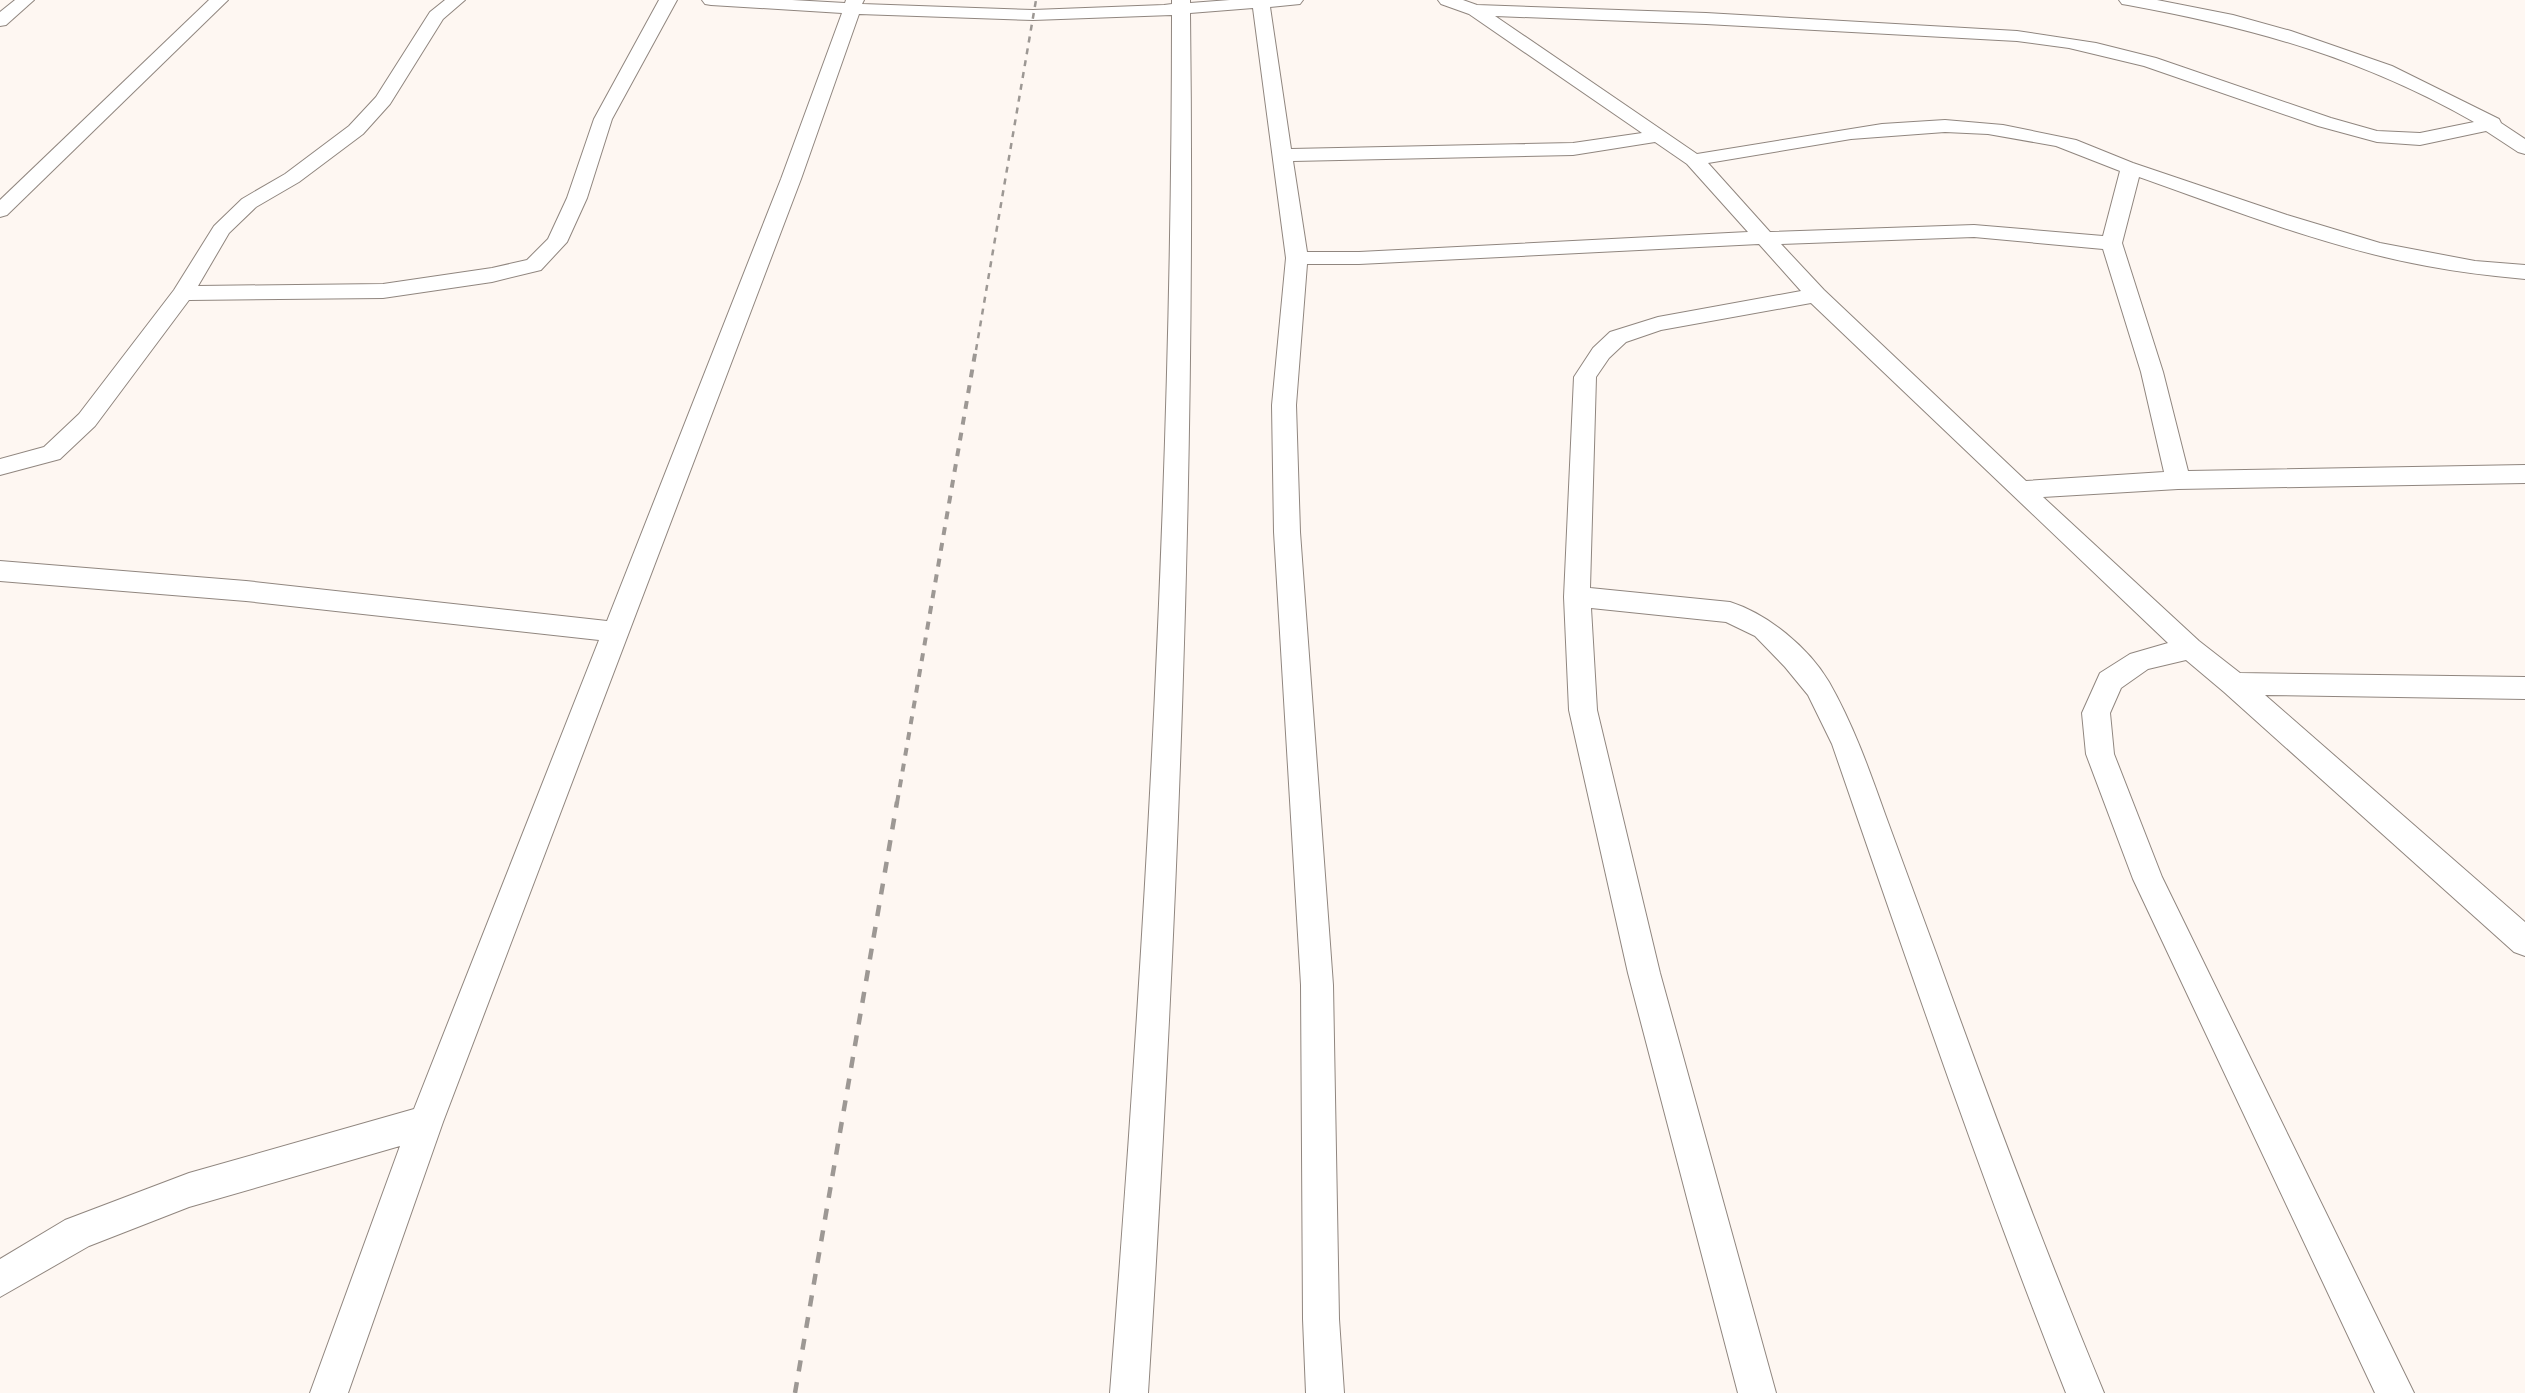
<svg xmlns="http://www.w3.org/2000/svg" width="2525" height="1393" font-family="'Exo 2',sans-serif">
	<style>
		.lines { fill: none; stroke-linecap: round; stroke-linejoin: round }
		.minor-casing { stroke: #90867f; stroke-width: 2 }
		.minor { fill: #fff; fill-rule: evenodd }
		.rail-far2 { stroke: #9d9894; stroke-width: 2.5; stroke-dasharray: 6 6; stroke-linecap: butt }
		.rail-far1 { stroke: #9d9894; stroke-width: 4; stroke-dasharray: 8 8; stroke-linecap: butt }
		.rail { stroke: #9d9894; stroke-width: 4.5; stroke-dasharray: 11 11; stroke-linecap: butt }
	</style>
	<rect width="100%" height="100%" fill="#fef7f2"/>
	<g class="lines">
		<defs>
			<g id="minor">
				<path d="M15,0H34L6,25L0,26V12Z"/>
				<path d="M209,0H228L7,215L0,217V200Z"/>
				<path d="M445,0H465L443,19L390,104L363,134L299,182L256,207L229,233L198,286L383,284L492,268L527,260L548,239L567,198L594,119L659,0H677L612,119L587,198L567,242L541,270L492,282L383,298L189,300L95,426L60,459L0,475V459L44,447L79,414L174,290L214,226L242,199L285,174L349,126L376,97L430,12Z"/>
				<path d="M702,0H792L845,3L846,0H864L862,4L1033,10L1164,5L1172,4V0H1190V3L1230,0H1303L1300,4L1270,7L1291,149L1573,143L1642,133L1469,14L1441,4L1438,0H1463L1477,5L1706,13L2017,31L2096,43L2156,58L2331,118L2377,131L2420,133L2474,122C2362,58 2254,28 2128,5L2122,4L2119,0H2157L2233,15L2291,31L2392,66L2499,119L2501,123L2525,139V154L2518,152L2486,131L2420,145L2377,142L2318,126L2144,66L2069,48L2017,41L1706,24L1495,16L1697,154L1882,124L1945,120L2003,125L2076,140L2133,163L2287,215L2380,243L2475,261L2525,265V279C2492,276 2459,272 2427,266C2328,248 2233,210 2139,177L2122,243L2163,372L2188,471L2525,465V483L2178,489L2043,497L2199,641L2240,673L2525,677V699L2265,695L2525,922V956L2514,952L2224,692L2186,660L2148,669L2121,688L2110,713L2114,754L2162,877L2414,1393H2375L2133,879L2086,754L2082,713L2100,673L2130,654L2168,643L1811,303L1661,330L1626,342L1609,358L1596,377L1590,588L1730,602C1768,614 1808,647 1829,682C1853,724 1869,769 1885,814C1902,860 1919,907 1936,953C1989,1101 2044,1248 2104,1393H2066C1981,1179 1907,961 1832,744L1808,695L1785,667L1755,636L1726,622L1591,608L1597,710L1660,973L1776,1393H1738L1628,973L1569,710L1564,597L1574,377L1593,348L1610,332L1658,317L1801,291L1759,244L1359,264H1307L1296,405L1300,532L1333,985L1339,1319L1344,1393H1306L1303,1319L1301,985L1274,532L1272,405L1286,258L1253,8L1190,13C1196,475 1177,933 1148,1393H1110C1146,934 1172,475 1172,15L1033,20L859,14L801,179L443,1122L348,1393H310L400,1146L189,1207L89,1246L0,1297V1259L65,1220L189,1173L414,1109L599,640L246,601L0,581V561L246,581L607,621L781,179L842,13L711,5L705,4ZM1945,132L1988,134L2056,146L2120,171L2103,236L1974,225L1770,232L1708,163L1851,139ZM1655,142L1687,164L1748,232L1359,252H1307L1293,161L1573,155ZM1974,237L2103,249L2141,372L2164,472L2026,481L1824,290L1781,244Z"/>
			</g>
		</defs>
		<use href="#minor" class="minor-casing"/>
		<use href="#minor" class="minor"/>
		<path class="rail-far2" d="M976,350L1036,0"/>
		<path class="rail-far1" d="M897,803L976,348"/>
		<path class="rail" d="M795,1393L897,802"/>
	</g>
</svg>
